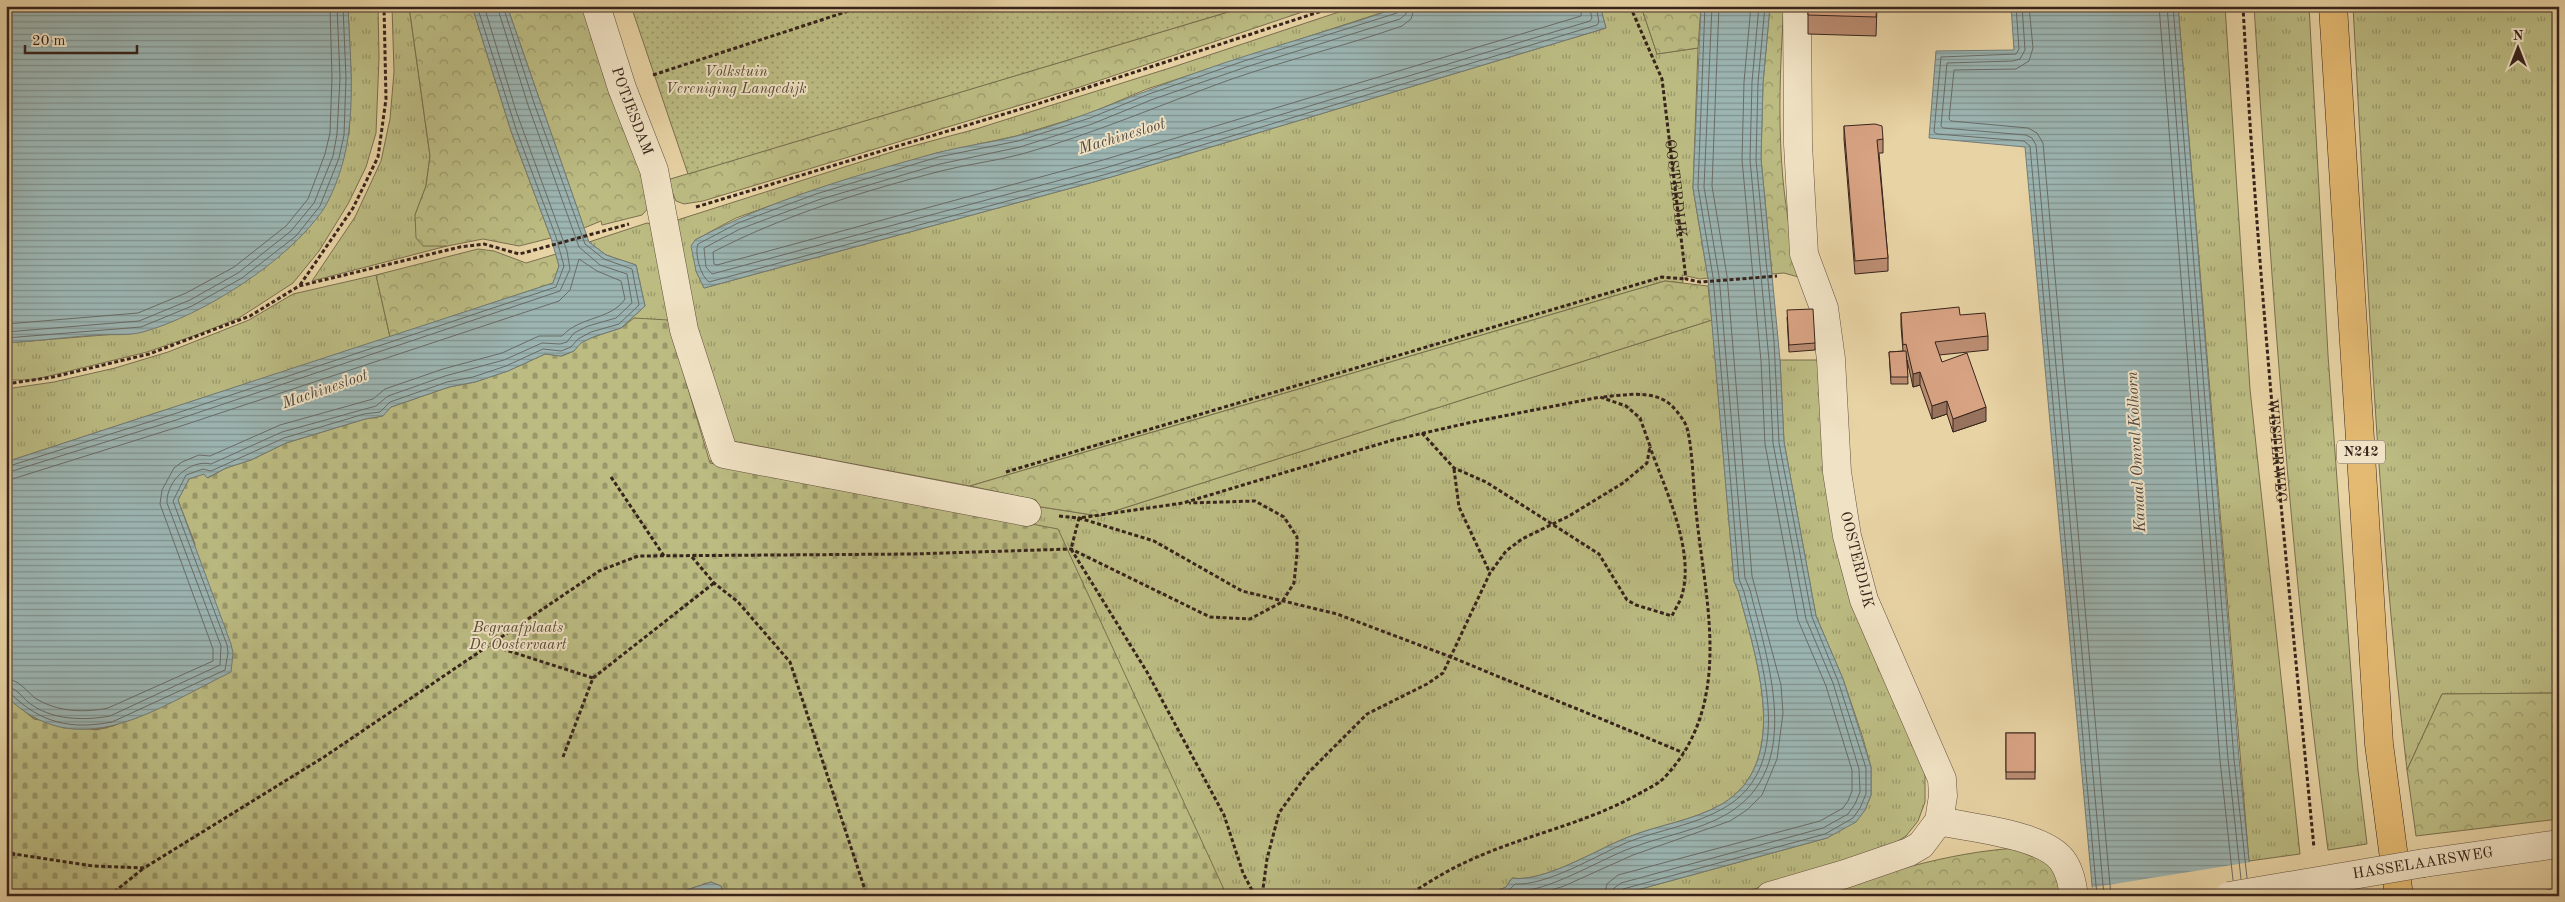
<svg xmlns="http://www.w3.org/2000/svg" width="2565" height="902" font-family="'Old Standard TT',serif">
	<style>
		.grass { fill: url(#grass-tufts); stroke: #7a704f }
		.forest { fill: url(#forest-crowns); stroke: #7a704f }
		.cemetery { fill: url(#cemetery-stones); stroke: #7a704f }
		.garden { fill: url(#garden-dots); stroke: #7a704f }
		.water { fill: url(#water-rules); stroke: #747b76 }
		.pier { fill: #e8d3a4 }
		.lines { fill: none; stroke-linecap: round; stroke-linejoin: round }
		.shore { stroke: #6a6c67; stroke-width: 1 }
		.minor-casing { stroke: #64503e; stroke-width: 29 }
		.major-casing { stroke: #38241c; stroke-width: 29 }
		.path { stroke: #38241c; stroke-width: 3; stroke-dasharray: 4 2.5; stroke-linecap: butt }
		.minor { stroke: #f0e2c4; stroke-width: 28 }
		.major { stroke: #e4ba72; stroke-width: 28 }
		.minor-bridge-casing { stroke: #64503e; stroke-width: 29; stroke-linecap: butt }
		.minor-bridge { stroke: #f0e2c4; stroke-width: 28 }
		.wall { fill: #ba8c71; stroke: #38241c }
		.shaded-wall { fill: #97725c; stroke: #38241c }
		.building { fill: #d8a383; stroke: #38241c }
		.labels { text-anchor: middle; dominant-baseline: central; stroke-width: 4; stroke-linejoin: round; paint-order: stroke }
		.shield { fill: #f0e2c4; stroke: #6f5d4e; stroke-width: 1 }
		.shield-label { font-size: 14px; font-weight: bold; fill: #38241c }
		.park-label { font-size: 15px; font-style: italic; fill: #594a36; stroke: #f0e2c4 }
		.street-label { font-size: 15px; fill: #38241c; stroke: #f0e2c4 }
		.water-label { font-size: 16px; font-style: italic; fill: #514842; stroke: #f0e2c4 }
	</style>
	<defs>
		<pattern id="grass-tufts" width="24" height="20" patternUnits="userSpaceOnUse" patternTransform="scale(1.25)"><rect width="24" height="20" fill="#bbbb82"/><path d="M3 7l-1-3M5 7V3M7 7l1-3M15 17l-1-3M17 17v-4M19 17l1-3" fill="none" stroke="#99986a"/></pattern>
		<pattern id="forest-crowns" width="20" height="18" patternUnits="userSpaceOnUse" patternTransform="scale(1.25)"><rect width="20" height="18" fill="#bbbb82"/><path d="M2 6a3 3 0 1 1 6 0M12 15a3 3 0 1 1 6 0" fill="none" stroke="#99986a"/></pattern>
		<pattern id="cemetery-stones" width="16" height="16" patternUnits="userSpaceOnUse" patternTransform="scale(1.25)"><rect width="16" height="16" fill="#bbbb82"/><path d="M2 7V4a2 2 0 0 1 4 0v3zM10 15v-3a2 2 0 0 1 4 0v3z" fill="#99986a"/></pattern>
		<pattern id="garden-dots" width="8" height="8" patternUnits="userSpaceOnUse" patternTransform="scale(1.25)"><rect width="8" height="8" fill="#bbbb82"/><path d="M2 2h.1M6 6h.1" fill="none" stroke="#99986a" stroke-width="1.8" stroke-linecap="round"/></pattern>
		<pattern id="water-rules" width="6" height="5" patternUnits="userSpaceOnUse" patternTransform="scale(1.25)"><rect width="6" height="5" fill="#9cb5b2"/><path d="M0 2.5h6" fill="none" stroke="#809390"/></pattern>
	</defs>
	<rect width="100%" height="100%" fill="#e8d3a4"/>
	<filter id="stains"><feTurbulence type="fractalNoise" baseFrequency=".004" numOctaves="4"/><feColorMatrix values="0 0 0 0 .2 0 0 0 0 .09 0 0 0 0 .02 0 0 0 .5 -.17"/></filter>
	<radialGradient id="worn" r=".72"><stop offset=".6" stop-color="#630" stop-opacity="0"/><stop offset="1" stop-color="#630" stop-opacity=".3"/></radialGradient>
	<g class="grass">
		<path d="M348,6H378L379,58L376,133L366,167L348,204L319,251L293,283L239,318L196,335L147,352L33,380H6V343L141,332L349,135L351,78Z"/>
		<path d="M392,6H409L430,156L426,186L415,215L423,245L447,246L312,281L355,217L381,161L390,119L394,72Z"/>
		<path d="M1357,6H1402L1147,89L1088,114L1016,136L937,153L814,190L736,218L695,240L696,271L704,288L1108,178L1606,28L1600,6H1641L1657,54L1698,48L1693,188L1708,278L1700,279L1682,275L1683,283L1665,281L970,486L727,440L687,304L671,222L898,150L976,129L1173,67Z"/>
		<path d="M2178,6H2225L2250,389L2300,854L2249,861Z"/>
		<path d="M2254,6H2309L2328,355L2358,770L2367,844L2328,850C2291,570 2272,288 2254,6Z"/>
		<path d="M2353,6H2559V693L2442,694L2407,770C2377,517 2367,261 2353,6Z"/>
		<path d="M647,223L654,225L672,304L667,307L668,320L706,456L710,461L1031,522L1035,506L1099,516L1712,320L1734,581L1739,593C1755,655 1793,762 1722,804C1693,821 1657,825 1626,838C1596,850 1543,883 1512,878L1506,887L1485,896H875L805,677L796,659L742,589L740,581L744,573L765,562L912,563L913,548C862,547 811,546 760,546C734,545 692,548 669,537C644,526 630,495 617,473L607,479L637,531L633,541L589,571L587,569L270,778L171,828L121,845L80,850L54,847L6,829V696C38,728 69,735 113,726L231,673L233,653L231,644L178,500L189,479L204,473L208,478L226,468L251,460L286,443L365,419L382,416L391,407L449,387L475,382L508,371L545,354L562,356L574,351L580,343L593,337L621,328L645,306L636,265L606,255L589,242Z"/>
		<path d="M376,275L390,337L6,462V389L54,382L115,368L168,352L249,320L293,294Z"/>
		<path d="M1780,360H1819L1830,488L1925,758V802L1918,821L1906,836L1898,841L1858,859L1730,896H1615L1827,838L1865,810L1871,795V767L1862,735L1843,679L1816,616L1784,442Z"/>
	</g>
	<g class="forest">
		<path d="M409,6H472L511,131L551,238L519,246L483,239L447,246H423L416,238L415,215L426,186L430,156Z"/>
		<path d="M507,6H582L622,122L650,187L651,205L642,215L602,225L601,221L584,228Z"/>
		<path d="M1248,6H1320L1080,87L703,201L684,204L676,201L667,180Z"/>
		<path d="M1641,6H1701L1698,48L1657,54Z"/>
		<path d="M1770,6H1784C1778,95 1775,193 1802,278L1784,273L1772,274L1761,159L1763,83Z"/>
		<path d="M478,249L494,251L526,263L556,254L559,266L553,283L390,337L376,275Z"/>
		<path d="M1665,281L1708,286L1712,320L1099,516L1035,506L1036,500L970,486Z"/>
		<path d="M2559,693V819L2416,836L2407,770L2442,694Z"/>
		<path d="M2019,848L2053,867L2062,892L2037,896H1810C1880,875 1946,852 2019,848Z"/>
	</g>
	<path class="cemetery" d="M634,318L668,320L710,463L1058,529L1227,896H724L721,886L711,882L668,896H6V696L34,719L96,730L113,726L159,707L195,544L178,500L189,479L204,473L208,478L226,468L251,460L286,443L365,419L382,416L391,407L449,387L475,382L508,371L545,354L562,356L574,351L580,343L593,337L621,328Z"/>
	<path class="garden" d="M631,6H1248L688,174Z"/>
	<g class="water">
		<path d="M6,6H348C350,56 356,109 344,158C340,174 332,196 323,210C287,262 203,315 143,332C129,336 111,334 97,335C67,337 37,341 6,343Z"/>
		<path d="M472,6H507L589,242L606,255L636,265L645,306L621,328L593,337L581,343L574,351L561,356L545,354L508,371L475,382L449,387L391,407L383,416L365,419L286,443L251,460L226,468L207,478L204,474L189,479L178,500L231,644L233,653L231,672C157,708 78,767 6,696V462L553,283L559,266L551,238L511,131Z"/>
		<path d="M1402,6H1600L1606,28L1108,178L704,288L696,271L691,246L695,240C770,200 854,176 936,153C962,146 990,143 1017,136C1079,120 1137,93 1198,72C1265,48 1335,30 1402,6Z"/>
		<path d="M1701,6H1770L1763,83L1761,159L1780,360L1784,442L1816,616L1843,679L1871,767V795L1865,810L1856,822L1827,838L1615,896H1485L1506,887L1512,878C1543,883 1596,850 1626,838C1657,825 1693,821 1722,804C1793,762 1755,655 1739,593L1734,581L1708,278L1693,188Z"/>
		<path d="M2011,6H2178L2239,758L2249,861L2255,896H2093L2025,147L1929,138L1936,51L2014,50Z"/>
		<path d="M711,882L721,886L724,896H668Z"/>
	</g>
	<path class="pier" d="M2251,862L2258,896H2090L2089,888Z"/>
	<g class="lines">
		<g class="shore">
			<path d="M1401,6L1397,13L1244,61L1149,94L1090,118L1018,141L938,157L816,194L738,223L698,244C694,253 701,277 709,282L1107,174L1597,25L1599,22L1596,6"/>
			<path d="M1407,6L1406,14L1400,19L1246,67L1151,100L1092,124L1020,147L940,164L818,200L740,229L704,248L706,267L712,274L1105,168L1590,21L1592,18L1589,6"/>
			<path d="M1415,6L1411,19L1402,26C1345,46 1286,60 1229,80C1160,105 1093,134 1022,154C996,161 968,164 941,171C864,191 784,215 713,252L714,264L717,265L1103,160L1581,16L1582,6"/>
			<path d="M2016,6L2019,49L2016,54L1941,57L1934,132L1937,134L2024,141L2030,146L2097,896"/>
			<path d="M2022,6L2025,50L2020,59L2013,61L1947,63L1941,126L1943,128L2026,135L2032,138L2036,145L2104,896"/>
			<path d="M2029,6L2033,48L2029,61L2016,69L1954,70L1949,119L1951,121L2028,128L2037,133L2043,143L2111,896"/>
			<path d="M2159,6L2220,760L2233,880"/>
			<path d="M2167,6L2228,759L2241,879"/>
			<path d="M2173,6L2234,759L2247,878"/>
			<path d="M6,324L138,313L186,293L234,267L286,226L308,199L325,154L330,133L332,78L330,6"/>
			<path d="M6,332L139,321L190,300L238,273L291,231L314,203L333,156L337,134L340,78L337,6"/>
			<path d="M6,338L141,327L192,306L242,278L296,236L320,206L339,158L344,135L346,78L343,6"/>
			<path d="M6,467L174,414L556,287L564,266L556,237L516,129L477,6"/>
			<path d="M6,473L176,420L560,291L570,269L567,251L516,111L484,6"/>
			<path d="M6,481L178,427L559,301L570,290L579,259L597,271L621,281L625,299C611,320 580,316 562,336H539L502,353L443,369L385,389L373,399L280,425L210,456L199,455L182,462L174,468L162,490L160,504L213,649V661L108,708C84,713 57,712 35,698C25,690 20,680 6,679"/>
			<path d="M6,687C16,687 21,696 28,702C50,720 83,721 110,716L220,665L221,646L167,503C166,481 190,459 211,464L282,432L376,406L388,396L445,376L504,360L542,343L560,344L567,342L574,333L588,326L616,318L632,303L627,274L600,265L579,247L528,105L497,6"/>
			<path d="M6,693L11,694C41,723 71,730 112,722L225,670L228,653L227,645L173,501L186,475L203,469L211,471L284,438L364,414L380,412L390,402L447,382L473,377L506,366L543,349L561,351L571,347L578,339L591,332L619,324L639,305L632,269L604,259L585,244L534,103L503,6"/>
			<path d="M1497,896L1508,891L1515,884C1547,886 1597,855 1628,842C1659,830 1695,825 1724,808C1799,765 1760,657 1744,592L1739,579L1713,277L1698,187L1705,6"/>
			<path d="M1512,896L1517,891C1548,892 1601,859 1631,848C1662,836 1698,831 1727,814C1806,768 1767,659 1750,590L1745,578L1719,276L1704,187L1712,6"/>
			<path d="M1533,896L1564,886L1633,855L1730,821L1747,810L1762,795L1777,759L1783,713L1781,685L1752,576L1727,276L1712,186L1719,6"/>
			<path d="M1604,896L1607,884L1618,875L1820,821L1843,808L1848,801L1852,791V770L1826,686L1798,620L1765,444L1761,361L1742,160L1744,82L1751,6"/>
			<path d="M1612,896L1614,888L1621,883L1823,828L1848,814L1855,804L1860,792L1859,769L1833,683L1806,619L1773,443L1769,360L1750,160L1752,82L1759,6"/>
			<path d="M1618,896L1623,889L1825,834L1853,818L1860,808L1866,794V768L1838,681L1812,617L1779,443L1774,341L1756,160L1758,83L1765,6"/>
		</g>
		<defs>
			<g id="minor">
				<path id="s3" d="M596,6L622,88L654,170L684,330L724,454L1027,512"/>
				<path d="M1939,821C1970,828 2042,834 2062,860C2070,871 2072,883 2074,896"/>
				<path d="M2424,863L2559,844"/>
				<path d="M1770,896L1845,874L1909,852L1921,845L1939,821L1943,796L1942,779L1864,600L1847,536L1837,472L1831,359L1824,308L1804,254L1798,144L1797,6"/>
			</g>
			<path id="major" d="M2333,6L2379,744L2399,896"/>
		</defs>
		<use href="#minor" class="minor-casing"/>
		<use href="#major" class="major-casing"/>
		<g class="path">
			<path id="s1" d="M1630,6L1662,79L1686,279L1700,282L1777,276"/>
			<path id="s2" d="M2243,6C2258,287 2287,568 2314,848"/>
			<path d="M653,75L864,6"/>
			<path d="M696,207L1034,105L1337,6"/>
			<path d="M300,285L353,208L378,157L386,99L384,6"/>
			<path d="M6,384L53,377L149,354L250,316L299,286L460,247L484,244L519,254L527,252L629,224"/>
			<path d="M1422,433L1454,468L1486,482L1599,554L1627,600L1636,605L1672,616C1675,609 1680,602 1682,595C1695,550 1665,489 1650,447"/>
			<path d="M1454,469L1459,507L1490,573"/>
			<path d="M1006,472L1662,277L1686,279"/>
			<path d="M611,477L664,556"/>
			<path d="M1059,516L1079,518L1154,541L1242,591L1337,614L1451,657L1684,753"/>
			<path d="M692,557L714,583L738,602L790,662L867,896"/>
			<path d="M490,645L593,678"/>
			<path d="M563,757L593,678L714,583"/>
			<path d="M6,849L14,854L93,866L144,868L324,757L599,571L638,556L912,554L1071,549L1210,617L1250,619L1282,602L1294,583L1297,554V537L1284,517L1255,501L1189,503"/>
			<path d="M6,859L14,854"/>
			<path d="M109,896L144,868"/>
			<path d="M1255,896L1243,873L1224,815L1147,672L1071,549L1079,518L1183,503L1393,440L1468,423L1600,397L1626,406L1640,418L1650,446L1647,463L1623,483L1569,516L1522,539L1506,551L1490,573L1443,673L1427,684L1367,714L1307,774L1279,813L1267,859L1262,896"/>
			<path d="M1407,896C1426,884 1446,871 1466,862C1523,835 1587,824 1642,792C1649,788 1658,784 1664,778C1735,703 1705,601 1696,511C1693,486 1693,451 1687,428C1685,421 1677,411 1672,406C1655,389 1624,395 1603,397"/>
			<path d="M2515,896L2559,889"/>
		</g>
		<use href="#minor" class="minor"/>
		<use href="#major" class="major"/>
		<defs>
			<path id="minor-bridge" d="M2229,896L2424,863"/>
		</defs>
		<use href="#minor-bridge" class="minor-bridge-casing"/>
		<use href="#minor-bridge" class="minor-bridge"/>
	</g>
	<g class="wall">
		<path d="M1808,6H1877L1876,36L1808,34Z"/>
		<path d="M1844,126L1883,139V153H1879L1888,258V271L1855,274L1844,139Z"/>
		<path d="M1901,313L1960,315L1988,336V350L1939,355L1942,362L1986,421L1953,432L1947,414L1932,419L1920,385L1913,387L1907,360L1908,384H1891L1889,352L1903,351L1901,326Z"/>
		<path d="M1787,317L1815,343V350L1789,352Z"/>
		<rect x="2006" y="733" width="29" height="46"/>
	</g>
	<g class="shaded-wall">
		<path d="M1920,372V385L1913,387V374Z"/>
		<path d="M1947,401V414L1932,419V406Z"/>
		<path d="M1986,407V421L1953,432V419Z"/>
	</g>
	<g class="building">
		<path d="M1808,6H1877L1876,17L1808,15Z"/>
		<path d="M1875,124L1882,126L1883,139L1877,140L1888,258L1855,261L1844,126Z"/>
		<path d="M1959,307L1960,315L1985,313L1988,336L1935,342L1942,362L1967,353L1986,407L1953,419L1947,401L1932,406L1920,372L1913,374L1906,344L1903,345L1901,313Z"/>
		<path d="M1813,309L1815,343L1789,345L1787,310Z"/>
		<path d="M1906,351L1908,377H1891L1889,352Z"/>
		<rect x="2006" y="733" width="29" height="39"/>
	</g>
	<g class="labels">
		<rect class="shield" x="2337" y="440.5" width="48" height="23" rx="4"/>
		<g class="shield-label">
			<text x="2361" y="452">N242</text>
		</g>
		<g class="park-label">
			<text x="736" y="72">Volkstuin<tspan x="736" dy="17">Vereniging Langedijk</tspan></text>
			<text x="518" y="628">Begraafplaats<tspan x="518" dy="17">De Oostervaart</tspan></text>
		</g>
		<g class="street-label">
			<text stroke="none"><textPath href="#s3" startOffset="111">POTJESDAM</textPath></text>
			<text stroke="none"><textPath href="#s1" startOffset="190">OOSTERDIJK</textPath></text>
			<text stroke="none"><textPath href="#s2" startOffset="446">WESTERWEG</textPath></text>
			<text transform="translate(1856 560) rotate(76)">OOSTERDIJK</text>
			<text transform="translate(2423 864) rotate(-9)">HASSELAARSWEG</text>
		</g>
		<g class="water-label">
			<text transform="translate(1122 137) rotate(-17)">Machinesloot</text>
			<text transform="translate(325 390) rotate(-19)">Machinesloot</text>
			<text transform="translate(2137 452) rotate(-93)">Kanaal Omval Kolhorn</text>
		</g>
	</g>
	<rect width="2565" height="902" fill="none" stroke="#e8d3a4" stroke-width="25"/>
	<rect x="8" y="8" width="2550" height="887" fill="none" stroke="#38241c" stroke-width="2.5"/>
	<rect x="12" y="12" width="2540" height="877" fill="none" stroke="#38241c"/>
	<g transform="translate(2518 48)" stroke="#f0e2c4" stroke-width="4" paint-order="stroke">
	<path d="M0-4L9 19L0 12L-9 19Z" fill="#38241c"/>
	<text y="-8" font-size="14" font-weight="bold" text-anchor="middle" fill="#38241c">N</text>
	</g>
	<path d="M25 45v8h112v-8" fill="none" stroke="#38241c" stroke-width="2.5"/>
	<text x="32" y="45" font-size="15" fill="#38241c" stroke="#f0e2c4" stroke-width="4" paint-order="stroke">20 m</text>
	<rect width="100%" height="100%" filter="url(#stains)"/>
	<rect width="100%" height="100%" fill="url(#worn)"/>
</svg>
